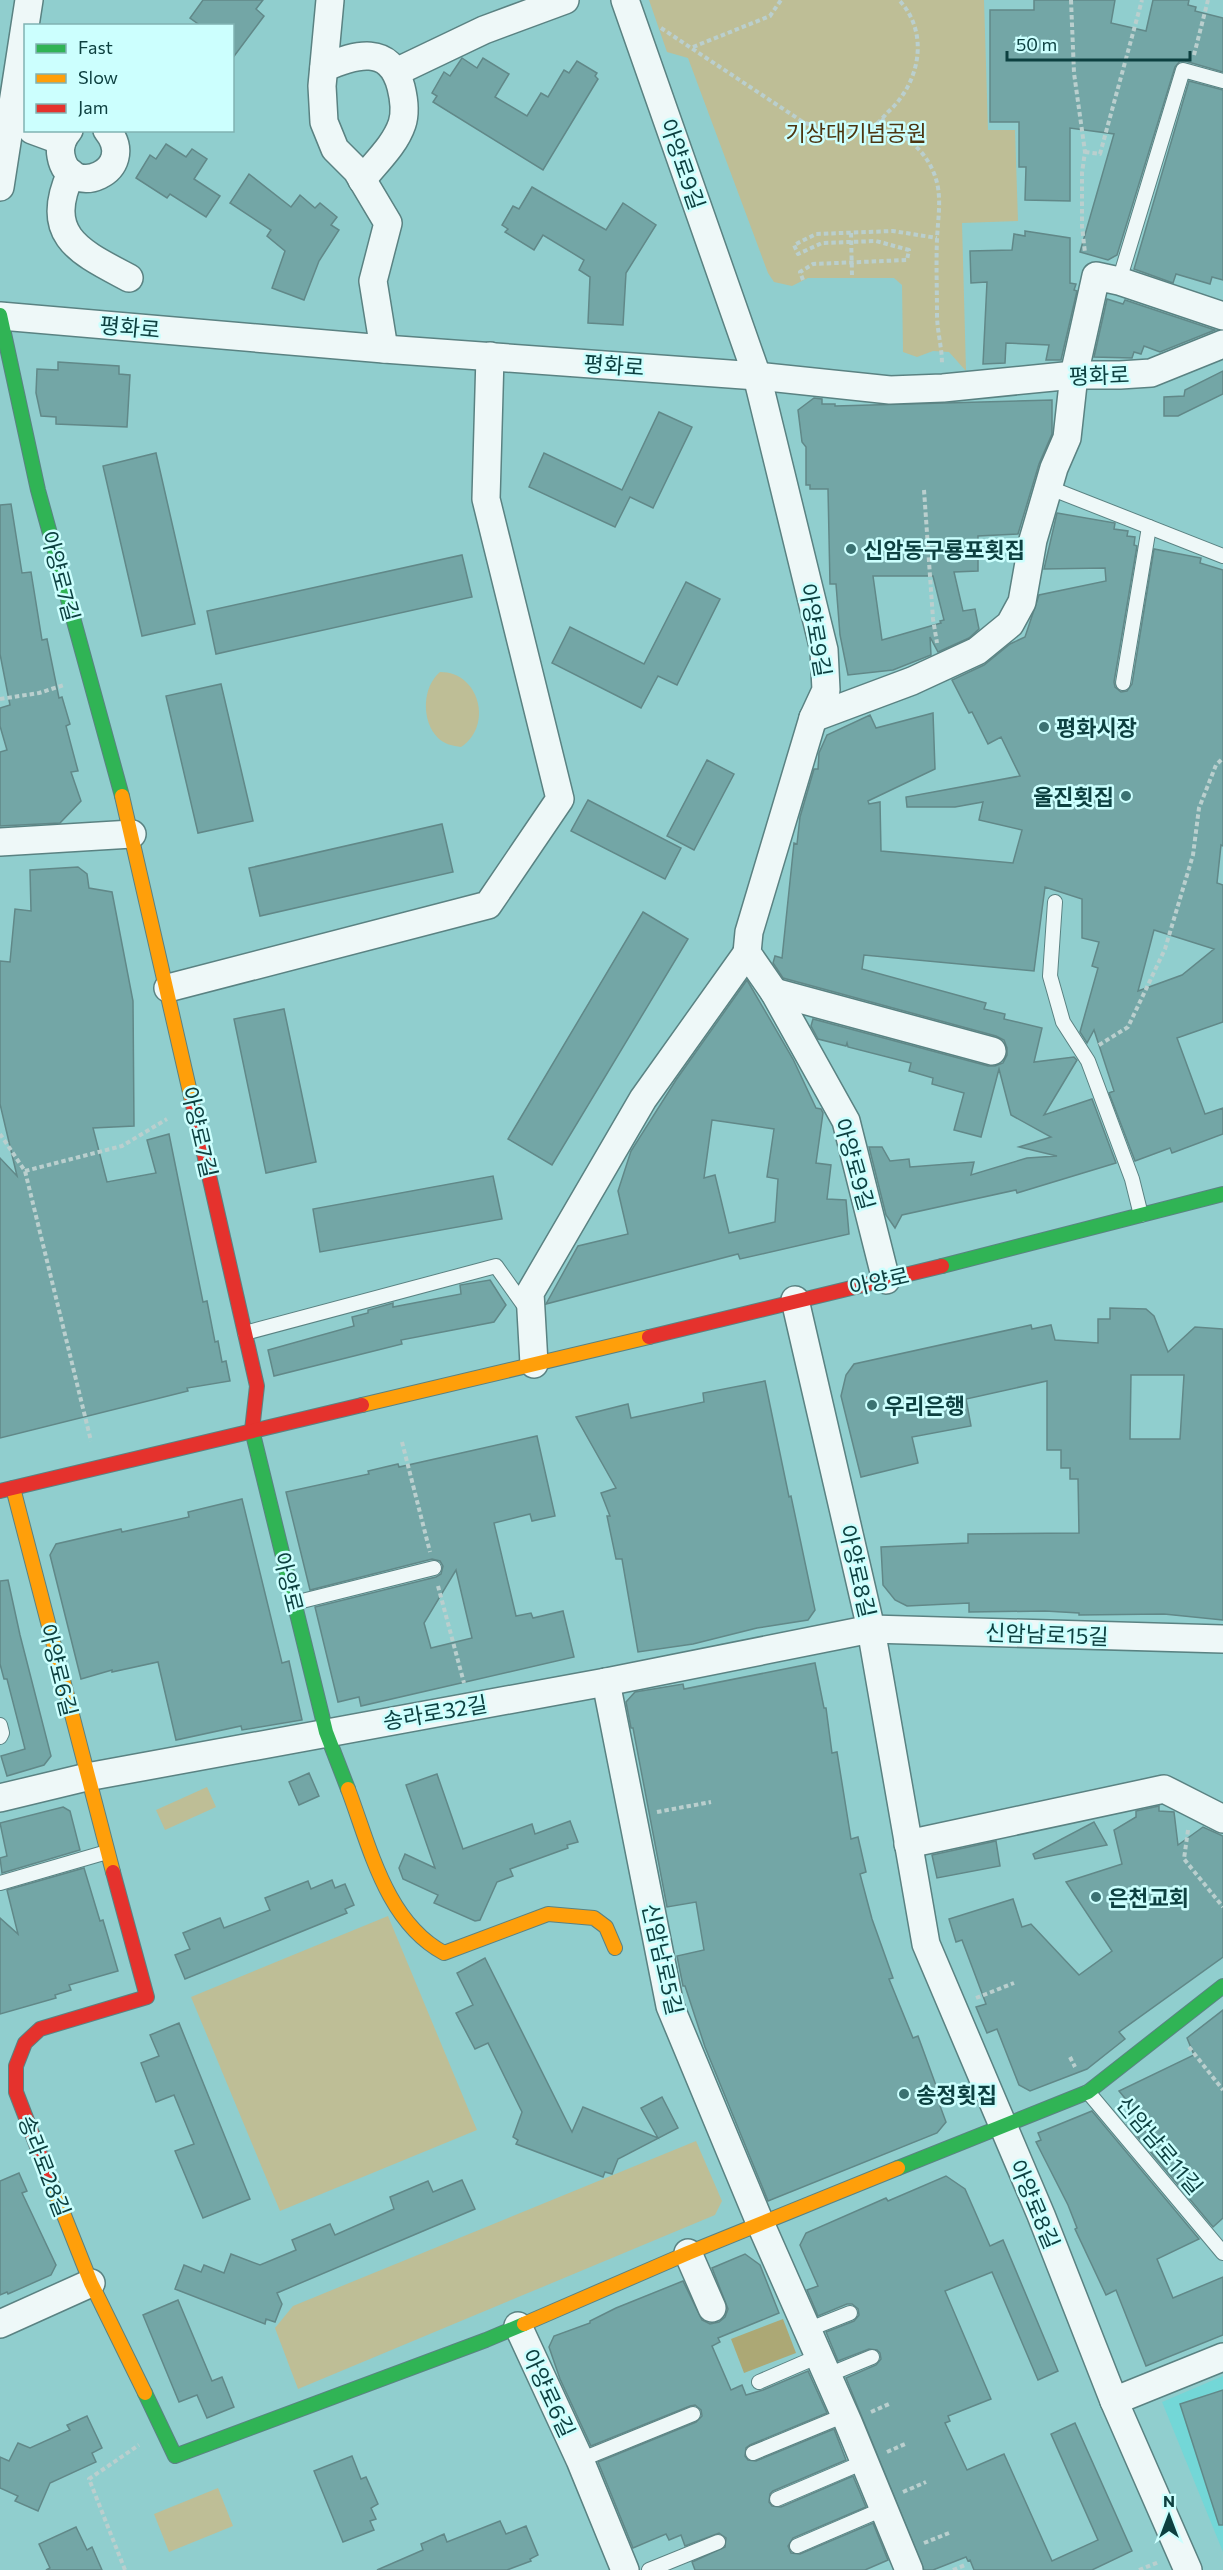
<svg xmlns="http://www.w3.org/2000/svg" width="1223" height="2570" font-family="Commissioner,'Noto Sans KR',sans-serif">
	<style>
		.built { fill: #73d7d7 }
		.green { fill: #bebe96 }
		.forest { fill: #aca875 }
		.building { fill: #73a6a6; stroke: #618888; stroke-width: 1.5; fill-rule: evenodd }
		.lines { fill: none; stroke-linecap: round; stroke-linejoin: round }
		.lane-casing { stroke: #5a8282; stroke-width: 16 }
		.street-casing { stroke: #5a8282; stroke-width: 30 }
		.fast-casing { stroke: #5a8282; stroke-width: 16 }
		.slow-casing { stroke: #5a8282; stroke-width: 16 }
		.jam-casing { stroke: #5a8282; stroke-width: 16 }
		.path { stroke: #bacfce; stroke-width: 4; stroke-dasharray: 4.5 3; stroke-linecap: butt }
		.lane { stroke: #eef8f8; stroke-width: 14 }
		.street { stroke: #eef8f8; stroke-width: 27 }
		.fast { stroke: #30b455; stroke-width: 14 }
		.slow { stroke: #ff9f0a; stroke-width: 14 }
		.jam { stroke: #e5322d; stroke-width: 14 }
		.poi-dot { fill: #3b7272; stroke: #ccfffe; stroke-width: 2 }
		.labels { text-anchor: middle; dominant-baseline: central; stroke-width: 5; stroke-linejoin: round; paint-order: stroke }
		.park-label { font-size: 22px; fill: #4d3510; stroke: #ccfffe }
		.street-label { font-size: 22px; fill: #0d4040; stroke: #ccfffe }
		.poi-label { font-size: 22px; font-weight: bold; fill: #0d4040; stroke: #ccfffe; text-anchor: start }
	</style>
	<rect width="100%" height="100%" fill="#90cece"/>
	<path class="built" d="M1223,2376V2552L1162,2402Z"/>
	<g class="green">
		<path d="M649,0H984L988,130H1015L1018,221L962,223L966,371L949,352L933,351L917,357L903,352L902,285L894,278H808L792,286L774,282L768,273L688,58L667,52Z"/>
		<path d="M440,672C480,672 493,726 461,747C453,746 444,744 438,738C421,721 422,687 440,672Z"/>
		<path d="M207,1787L216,1807L165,1830L156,1810Z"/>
		<path d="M388,1916L477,2130L280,2211L191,1997Z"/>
		<path d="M696,2141L722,2201L715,2215L298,2389L275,2328L293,2306Z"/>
		<path d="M218,2488L233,2526L169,2552L154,2514Z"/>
	</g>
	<path class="forest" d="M783,2319L796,2353L744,2373L731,2339Z"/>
	<g class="building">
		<path d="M203,0H263L256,9L264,16L232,59V26H201L190,18Z"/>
		<path d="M1034,0H1115L1111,23L1146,31L1153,0H1189L1188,5L1196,7L1195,11L1223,18V72L1185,61H1180L1175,67L1117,255L1108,260L1080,252L1114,134L1070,128V201L1025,200L1026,167H1019V122H990V10H1034Z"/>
		<path d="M462,58L477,68L483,58L509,74L495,97L527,116L541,93L548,97L564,70L569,73L577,61L597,73L595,76L598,79L543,170L433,102L437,96L432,93L444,72L450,76Z"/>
		<path d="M1189,81L1223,90V280L1212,277L1210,284L1176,274L1173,283L1134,269Z"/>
		<path d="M166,144L186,157L192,149L207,159L194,179L220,196L206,217L170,194L167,198L136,178L150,155L156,159Z"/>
		<path d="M249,174L291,207L300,195L315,208L320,203L337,217L331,225L339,230L319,261L304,300L272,288L285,251L267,236L271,230L230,203Z"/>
		<path d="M532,187L606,230L623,203L656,225L626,273L623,325L588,323L590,277L579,270L584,260L543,235L534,250L505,232L508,229L502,225L513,206L519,209Z"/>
		<path d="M1025,231L1070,238V283L1076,284L1074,290L1077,291L1061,360H1046L1049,345L1006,343L1005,363L983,364L987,282L971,283L970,251L1012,250L1014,234L1025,236Z"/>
		<path d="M1107,299L1123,304L1125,300L1215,330L1160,352L1144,346L1141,354L1134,352L1132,358L1094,357Z"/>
		<path d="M58,362L119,366V374L130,375L127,427L56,424V417L41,416L36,393L37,369L58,370Z"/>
		<path d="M1223,371V394L1178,416H1164V397L1184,396L1185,390Z"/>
		<path d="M814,398L822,399V404H835V406L1052,400V434L1039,464L1018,534L978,536V571L954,572L963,611L975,609L979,629L969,638L938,652L930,637L931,655L893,670L848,675L840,635L836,584H830L828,489H810V485H806V447L802,442L798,410ZM873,576H933L944,620L940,621L941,623L882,640Z"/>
		<path d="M659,412L692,427L653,508L630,497L615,527L529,487L544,453L622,490Z"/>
		<path d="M156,453L195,624L142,636L103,466Z"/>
		<path d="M11,504L22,573L31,572L42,640L47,639L59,698L62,697L70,724L66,726L78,771L71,772L81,801L60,823L0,826V752L7,750L0,726V708L10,705L0,654V505Z"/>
		<path d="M1057,513L1115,523L1114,529L1128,531L1127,536L1135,537L1134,545L1137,546L1114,682L1115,687L1121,692L1127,691L1132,684L1154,549L1201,558L1200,563L1223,570V846L1221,845L1217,883L1223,885V1022L1177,1038L1205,1114L1223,1108V1134L1172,1153L1170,1148L1135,1161L1109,1093L1114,1091L1094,1030L1087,1043L1080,1032L1098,968L1092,966L1099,942L1082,938V899L1045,887L1034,971L864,955L862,969L986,1003L984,1009L1005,1014L1004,1019L1042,1028L1034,1062L1074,1057L1077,1060L1044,1115L1092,1099L1116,1163L1017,1193L1016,1190L902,1215L895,1228L886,1215L869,1147H882L890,1161L909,1159L910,1167L974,1162L971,1175L1027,1158L1057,1156L1019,1147L1051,1137L1011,1115L999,1069L981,1137L954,1130L964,1093L932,1084L933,1078L909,1071L911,1063L848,1047L847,1043L846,1046L818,1039L811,1026L813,1019L988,1066H995L1003,1063L1007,1055V1048L1004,1040L996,1036L783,978L773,963L775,956L782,958L794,843L797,844L800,817L814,769H818L819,753L827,735L870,715L876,728L933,713L935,769L868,801L869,804L880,802L881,851L1013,863L1022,830L979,820L983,802L955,807H907L906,797L1020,776L1001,737L988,744L972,712L969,713L952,680L984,665L1010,644L1025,637L1039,595L1106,581L1105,568L1044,569ZM1154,930L1214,949L1182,975L1138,991Z"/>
		<path d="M462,555L472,597L216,654L207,611Z"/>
		<path d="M686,582L720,599L677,685L658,676L641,708L552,663L570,627L644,664Z"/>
		<path d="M221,684L253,821L198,833L166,696Z"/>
		<path d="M707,760L734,774L694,850L667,836Z"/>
		<path d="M588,800L681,848L665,879L571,831Z"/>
		<path d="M442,824L453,872L260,916L249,868Z"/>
		<path d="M78,867L87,874L89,888L112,892L133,1001L134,1126L93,1128L107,1182L156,1173L147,1140L169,1134L203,1302L207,1301L215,1342L218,1341L222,1362L226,1361L230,1381L187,1388L188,1391L0,1438V1158L17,1176L0,1104V961L10,962L15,909L31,911L30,870Z"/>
		<path d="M643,912L688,939L552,1165L508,1139Z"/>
		<path d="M747,980L793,1059L816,1108L821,1109L823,1113L816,1163L831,1165L827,1199L846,1200L849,1234L740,1259L738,1254L546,1304L578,1246L628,1234L618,1191L631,1151L676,1080ZM712,1120L774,1129L767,1177L778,1179L775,1222L729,1233L715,1175L704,1178Z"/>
		<path d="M284,1009L316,1162L266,1173L234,1019Z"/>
		<path d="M493,1176L502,1219L320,1252L313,1209Z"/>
		<path d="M490,1280L506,1305L494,1322L401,1340L402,1344L274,1376L268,1350L354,1326L352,1317L368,1313V1310L393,1303V1307L461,1294L460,1285Z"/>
		<path d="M1110,1308L1146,1309L1154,1316L1168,1352L1195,1327L1223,1329V1620L1164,1614L1079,1615V1613L1045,1611L969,1612V1603L907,1606L895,1600L883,1585L881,1547L968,1543V1534L1079,1533L1078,1479H1070V1468H1061V1450H1047V1381L966,1399L971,1426L912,1437L918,1463L861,1477L841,1396L846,1375L854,1364L1031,1325L1032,1329L1051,1325L1055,1340L1098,1343V1319H1110ZM1131,1375H1184L1180,1439H1130Z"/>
		<path d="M765,1381L789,1497L791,1496L815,1610L808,1620L757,1628L693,1644L638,1652L622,1559H616L607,1516H610L601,1493L616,1488L576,1417L628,1404L631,1418L704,1402L703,1393Z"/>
		<path d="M537,1436L555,1516L532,1521L530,1514L494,1523L516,1616L531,1613L533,1618L563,1611L574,1657L361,1706L359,1697L338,1702L315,1607L436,1577L441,1574L443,1566L440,1561L432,1559L310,1590L286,1492L369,1474L368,1471L398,1464L399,1467ZM456,1570L472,1638L431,1648L424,1623Z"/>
		<path d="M242,1499L282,1663L289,1661L302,1720L242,1730L241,1726L176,1740L158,1662L112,1672V1670L81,1679L50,1555L56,1544L121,1529L122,1532L189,1517L188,1512Z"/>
		<path d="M8,1580L20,1635L51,1756L44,1765L7,1776L1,1756L25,1749L7,1679H4L0,1664V1581Z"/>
		<path d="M815,1663L824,1708H826L832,1753L837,1752L851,1839L858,1837L866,1872L860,1874L872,1919L893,1978L889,1979L913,2038L918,2036L942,2102L939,2103L946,2122L937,2133L768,2201L705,2047L685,1986H683L677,1956L704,1950L696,1902L667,1907L633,1728H631L626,1702L635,1692L683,1684L684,1689Z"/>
		<path d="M309,1773L319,1796L299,1805L289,1782Z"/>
		<path d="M437,1774L463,1849L532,1824L535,1834L570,1821L578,1842L567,1845L568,1848L510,1869L513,1876L497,1882L480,1920L475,1921L434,1903L438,1895L403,1879L399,1868L405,1854L435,1868L406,1785Z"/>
		<path d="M1159,1806V1811L1174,1812L1178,1845L1203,1827L1223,1836V1957L1119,2032L1125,2039L1087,2069L1030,2091L1019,2085L997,2029L987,2033L976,2007L986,2004L962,1940L956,1942L949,1919L1013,1899L1022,1927L1031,1924L1079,1975L1112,1951L1066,1882L1122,1864L1114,1830L1136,1817V1811Z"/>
		<path d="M63,1807L70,1811L80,1850L2,1873L0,1858L7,1856L0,1823Z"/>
		<path d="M1094,1822L1107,1845L1035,1859L1033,1854Z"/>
		<path d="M996,1841L1000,1866L937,1878L932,1855Z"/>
		<path d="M84,1868L100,1921L103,1920L118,1971L69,1985L71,1990L55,1995L56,1998L0,2014V1918L18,1934L7,1890Z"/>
		<path d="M332,1880L335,1888L345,1884L354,1905L345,1909L347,1913L185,1979L175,1955L190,1949L183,1933L220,1918L224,1928L270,1910L265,1898L308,1881L311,1889Z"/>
		<path d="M485,1958L572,2132L583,2107L658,2138L641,2108L662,2097L678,2128L618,2159L612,2174L605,2172L603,2177L516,2144L518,2140L513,2137L522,2112L488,2043L475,2049L456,2013L473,2005L457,1973Z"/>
		<path d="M1223,2010V2218L1213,2227L1127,2124L1156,2136L1119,2091L1194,2055L1187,2038Z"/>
		<path d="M179,2023L250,2199L203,2218L175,2151L194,2144L174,2095L156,2102L141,2063L159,2056L150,2035Z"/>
		<path d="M1092,2111L1199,2239L1157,2259L1173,2298L1223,2277V2335L1146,2366L1116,2290L1106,2295L1075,2229L1077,2228L1068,2205L1036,2142L1041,2140L1038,2133Z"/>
		<path d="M19,2173L27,2191L22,2193L56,2265L51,2275L8,2294L7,2292L0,2295V2181Z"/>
		<path d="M946,2176L965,2189L990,2246L1003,2240L1058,2371L1038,2380L992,2272L945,2291L991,2399L948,2416L950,2421L945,2423L967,2470L1004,2454L1052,2561L1098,2540L1051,2434L1075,2423L1132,2551L1092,2570H974L970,2560L968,2561L966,2557L933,2570H924L846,2378L876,2365L881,2359L880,2353L877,2350L869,2349L838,2361L826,2332L854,2321L859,2315L858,2309L852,2304H847L818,2316L807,2290L818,2286L800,2245L806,2233L886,2198L888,2201Z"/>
		<path d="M462,2180L475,2209L277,2293L282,2304L275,2322L266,2319L265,2324L175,2289L184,2265L201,2272L204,2265L224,2273L231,2254L260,2265L296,2250L292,2240L330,2224L335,2235L394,2209L390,2197L428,2181L433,2192Z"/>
		<path d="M745,2254L760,2265L779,2313L718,2338L720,2342L712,2346L731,2390L742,2385L746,2395L763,2390L808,2371L827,2413L750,2445L746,2448L745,2456L748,2460L756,2461L834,2429L846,2460L773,2491L770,2494L769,2502L772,2506L781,2507L853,2476L866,2507L793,2538L788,2546L791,2553L800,2554L873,2523L888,2560L865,2570H695L692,2562L725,2547L726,2538L719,2533L685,2546L681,2535L669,2540L666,2534L633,2548L598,2462L696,2422L702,2416L701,2410L695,2405L690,2406L591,2446L560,2379L549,2347L554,2336L590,2323V2321L616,2308L683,2281L702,2320L710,2324L719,2322L725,2317L728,2309L712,2268Z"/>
		<path d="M178,2300L212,2381L222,2377L234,2407L207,2418L197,2395L179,2402L143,2315Z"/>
		<path d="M1223,2390V2525H1219L1180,2404Z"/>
		<path d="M87,2416L102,2448L92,2453L96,2462L50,2483L38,2511L15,2501L18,2496L0,2488V2457L9,2461L18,2443L30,2448L70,2430L67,2425Z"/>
		<path d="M352,2456L361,2479L366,2477L378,2504L371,2508L376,2519L370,2521L374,2530L343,2542L314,2471Z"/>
		<path d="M500,2521L506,2534L526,2526L538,2555L530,2559L531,2561L507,2570H377L423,2550L421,2544L444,2534L447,2542Z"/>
		<path d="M76,2527L87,2550L92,2547L102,2570H46L50,2568L39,2544Z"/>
	</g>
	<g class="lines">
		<defs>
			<g id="lane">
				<path d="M1119,281L1183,70L1223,81"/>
				<path d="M1050,488L1223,556"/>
				<path d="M1123,683L1149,527"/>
				<path d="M1055,902L1050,976L1063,1022L1088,1061L1132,1179L1141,1215"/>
				<path d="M245,1333L496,1266L523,1304H530"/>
				<path d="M294,1603L434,1568"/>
				<path d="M0,1725L2,1733L0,1737"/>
				<path d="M0,1883L107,1852"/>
				<path d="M1088,2092L1223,2253"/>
				<path d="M807,2330L850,2313"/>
				<path d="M828,2375L872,2357"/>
				<path d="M759,2382L819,2356"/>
				<path d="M753,2453L845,2415"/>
				<path d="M580,2460L693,2414"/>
				<path d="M777,2499L864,2462"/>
				<path d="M797,2546L883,2509"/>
				<path d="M649,2570L718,2542"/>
			</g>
			<g id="street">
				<path d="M330,0L322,86L324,122L335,149L357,171L388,223L373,281L384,349"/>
				<path d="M625,0L757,376L824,650L826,690L813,718L749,932L747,953L774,992L846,1121L886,1280"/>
				<path d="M324,68C355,54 390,44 401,87C404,99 406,112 402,124C395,145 376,162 362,180"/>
				<path d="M396,72L484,30L565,0"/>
				<path d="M32,130L62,141"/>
				<path d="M69,130C62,138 59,146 61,156C69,201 140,171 107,130"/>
				<path d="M71,173C42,236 80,252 129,278"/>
				<path d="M0,187L29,0"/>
				<path d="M0,316L384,349L757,376L890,390L943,388L1074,375H1120L1151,373L1223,344"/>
				<path d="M813,718L912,681L977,651L1010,624L1022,602L1033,540L1054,468L1067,438L1074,375L1096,276L1119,281L1223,316"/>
				<path d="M0,842L132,834"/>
				<path d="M168,988L488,905L560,799L486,499L490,356"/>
				<path d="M774,992L992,1051"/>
				<path d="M795,1300L871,1629L926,1944L1041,2215L1114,2401L1188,2570"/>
				<path d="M534,1364L530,1293L643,1099L747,953"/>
				<path d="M606,1682L670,2006L761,2225L848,2422L909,2570"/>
				<path d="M0,1798L87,1777L606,1682L871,1629L1223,1639"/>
				<path d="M908,1844L1164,1789L1223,1819"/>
				<path d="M688,2253L712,2308"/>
				<path d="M0,2324L91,2283"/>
				<path d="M518,2326L580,2460L625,2570"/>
				<path d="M1114,2401L1223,2357"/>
			</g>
			<g id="fast">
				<path d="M0,315L38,490L122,796"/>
				<path d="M942,1266L1223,1194"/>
				<path d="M252,1430L326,1732L348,1789"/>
				<path d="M898,2168L1088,2092L1223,1986"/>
				<path d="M145,2393L175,2456L486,2340L524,2324"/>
			</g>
			<g id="slow">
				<path d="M122,796L192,1101"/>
				<path d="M362,1405L649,1337"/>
				<path d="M13,1488L113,1872"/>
				<path d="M348,1789C370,1847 386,1922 444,1953L548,1914L594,1918L606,1927L615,1948"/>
				<path d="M48,2175L91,2283L145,2393"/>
				<path d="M524,2324L688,2253L898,2168"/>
			</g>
			<g id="jam">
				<path d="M192,1101L257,1386L252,1430"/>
				<path d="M649,1337L942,1266"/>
				<path d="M0,1491L362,1405"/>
				<path d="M48,2175L16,2092V2066L25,2043L40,2029L147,1997L113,1872"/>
			</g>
		</defs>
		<use href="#lane" class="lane-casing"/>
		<use href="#street" class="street-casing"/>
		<use href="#fast" class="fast-casing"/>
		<use href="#slow" class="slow-casing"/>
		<use href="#jam" class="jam-casing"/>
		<g class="path">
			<path d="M1071,0L1074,73L1085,152L1082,173V226L1085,253"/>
			<path d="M661,28L803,122C826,131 851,138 875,125C880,122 884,116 888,112C920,83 930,33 899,0"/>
			<path d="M693,47L770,16L781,0"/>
			<path d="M1194,55L1208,0"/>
			<path d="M881,119C901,134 923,147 933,171C943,193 938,216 937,239C936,264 937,289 937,314C937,331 942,347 942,364"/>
			<path d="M1085,152L1100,154L1142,0"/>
			<path d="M851,233L852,276"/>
			<path d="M803,280L800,272L813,264L907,260L909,250L876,241L822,243L798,254L794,245L816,234L893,231L937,238"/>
			<path d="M924,490L933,619L937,643"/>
			<path d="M0,699L39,693L64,685"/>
			<path d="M1099,1045L1128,1027L1165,949L1193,855L1199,808L1216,765L1223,758"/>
			<path d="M0,1134L25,1171L91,1441"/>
			<path d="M25,1171L122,1146L167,1119"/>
			<path d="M402,1442L430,1552"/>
			<path d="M438,1586L464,1683"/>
			<path d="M657,1812L711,1802"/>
			<path d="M1188,1830L1184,1859L1223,1907"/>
			<path d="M976,1998L1014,1983"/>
			<path d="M1189,2047L1223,2090"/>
			<path d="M1070,2057L1075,2067"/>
			<path d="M871,2412L889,2404"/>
			<path d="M887,2452L905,2444"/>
			<path d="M903,2492L926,2482"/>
			<path d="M924,2543L949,2533"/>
			<path d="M125,2570L89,2479L139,2445"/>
			<path d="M953,2570L965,2565"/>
			<path d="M1139,2570L1159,2562"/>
		</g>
		<use href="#lane" class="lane"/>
		<use href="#street" class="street"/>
		<use href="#fast" class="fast"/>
		<use href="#slow" class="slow"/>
		<use href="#jam" class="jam"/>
	</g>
	<g class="poi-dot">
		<circle cx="851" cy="549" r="6"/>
		<circle cx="1044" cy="727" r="6"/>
		<circle cx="1126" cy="796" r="6"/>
		<circle cx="872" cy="1405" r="6"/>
		<circle cx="1096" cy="1897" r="6"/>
		<circle cx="904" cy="2094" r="6"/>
	</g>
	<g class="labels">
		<g class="park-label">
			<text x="856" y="132">기상대기념공원</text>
		</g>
		<g class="street-label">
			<text transform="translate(683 164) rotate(71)">아양로9길</text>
			<text transform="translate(130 327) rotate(5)">평화로</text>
			<text transform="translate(614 365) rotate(4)">평화로</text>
			<text transform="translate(1099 375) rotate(-2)">평화로</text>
			<text transform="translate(61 576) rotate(75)">아양로7길</text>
			<text transform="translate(816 630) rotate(80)">아양로9길</text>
			<text transform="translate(200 1132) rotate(77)">아양로7길</text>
			<text transform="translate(855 1164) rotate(74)">아양로9길</text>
			<text transform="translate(879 1281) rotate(-13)">아양로</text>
			<text transform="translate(858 1571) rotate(77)">아양로8길</text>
			<text transform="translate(289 1582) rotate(76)">아양로</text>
			<text transform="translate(1047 1634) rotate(2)">신암남로15길</text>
			<text transform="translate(59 1670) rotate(76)">아양로6길</text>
			<text transform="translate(435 1712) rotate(-10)">송라로32길</text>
			<text transform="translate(663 1959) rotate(77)">신암남로5길</text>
			<text transform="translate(1160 2145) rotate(50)">신암남로11길</text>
			<text transform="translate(45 2166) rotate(69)">송라로28길</text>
			<text transform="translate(1035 2204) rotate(67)">아양로8길</text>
			<text transform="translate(549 2393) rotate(65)">아양로6길</text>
		</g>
		<g class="poi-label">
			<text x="863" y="549">신암동구룡포횟집</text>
			<text x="1056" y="727">평화시장</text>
			<text x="1114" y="796" text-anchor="end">울진횟집</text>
			<text x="884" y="1405">우리은행</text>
			<text x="1108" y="1897">은천교회</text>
			<text x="916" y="2094">송정횟집</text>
		</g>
	</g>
	<rect x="24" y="24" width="210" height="108" fill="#ccfffe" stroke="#80b3b2" stroke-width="1.5"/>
	<rect x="36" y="44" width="30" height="9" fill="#30b455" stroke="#80b3b2" stroke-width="1.5"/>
	<text x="78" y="54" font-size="18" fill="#0d4040">Fast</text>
	<rect x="36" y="74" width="30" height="9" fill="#ff9f0a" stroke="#80b3b2" stroke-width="1.5"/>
	<text x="78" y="84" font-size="18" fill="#0d4040">Slow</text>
	<rect x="36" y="104" width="30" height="9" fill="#e5322d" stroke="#80b3b2" stroke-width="1.5"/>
	<text x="78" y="114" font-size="18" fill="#0d4040">Jam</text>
	<g transform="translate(1169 2516)" stroke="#ccfffe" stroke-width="4.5" paint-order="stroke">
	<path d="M0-4.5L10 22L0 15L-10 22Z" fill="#0d4040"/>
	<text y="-9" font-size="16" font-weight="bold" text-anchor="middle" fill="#0d4040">N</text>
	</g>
	<path d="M1007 51v9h183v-9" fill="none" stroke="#0d4040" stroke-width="3"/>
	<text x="1016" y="51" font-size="18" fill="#0d4040" stroke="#ccfffe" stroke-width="4.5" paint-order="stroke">50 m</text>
</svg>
